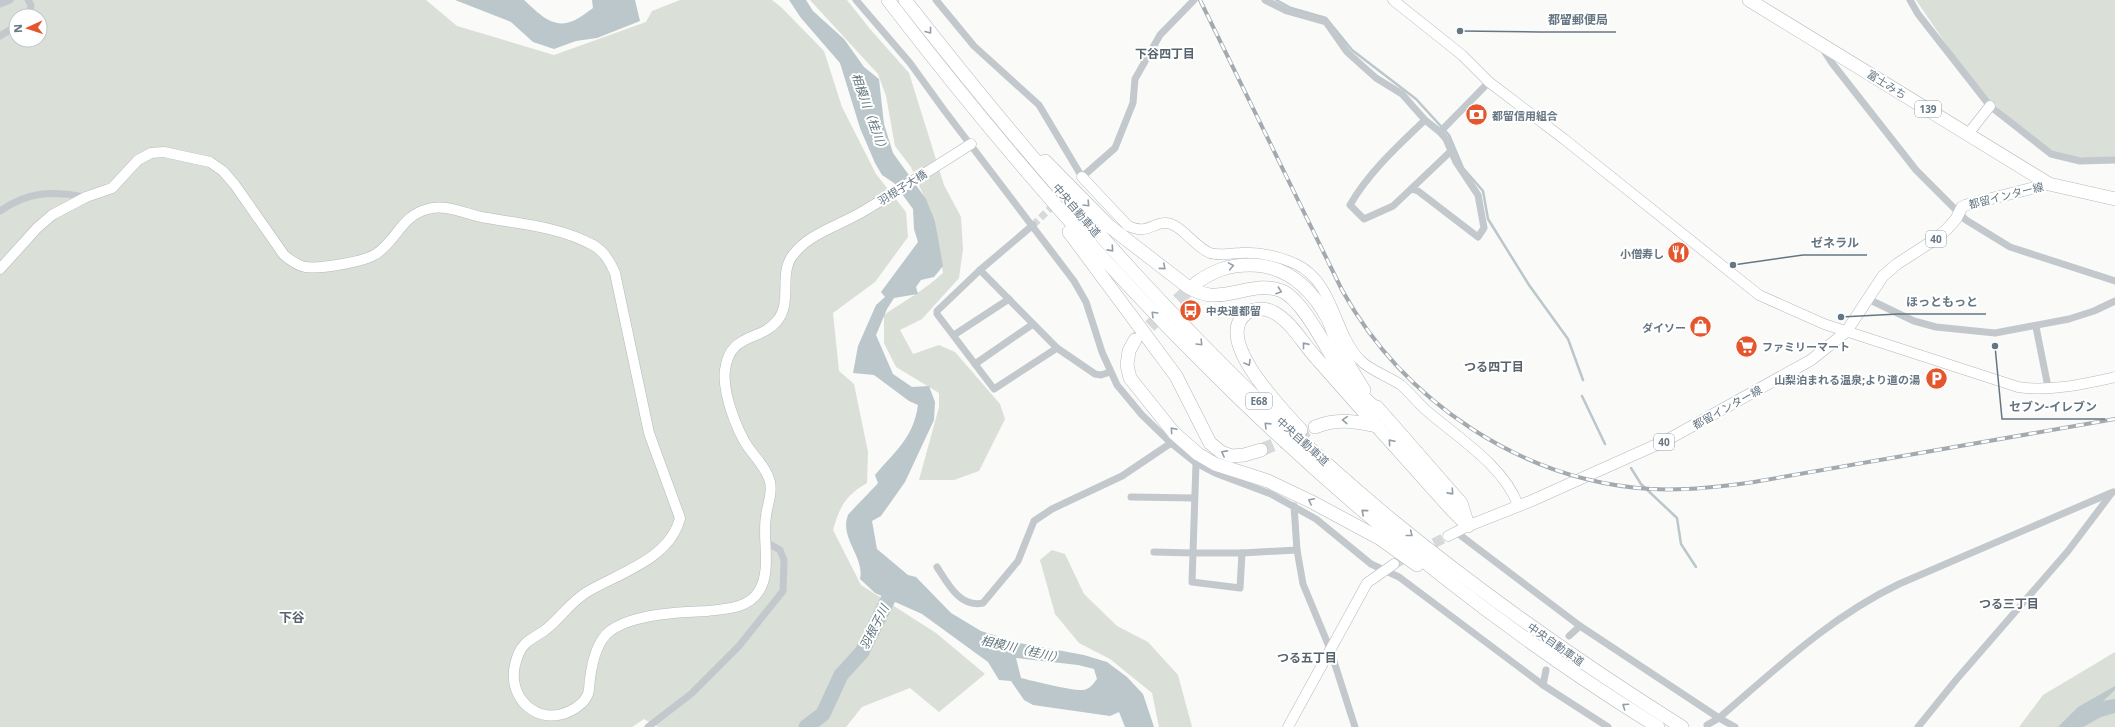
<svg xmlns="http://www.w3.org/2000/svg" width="2115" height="727" font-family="'Noto Sans','Noto Sans JP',sans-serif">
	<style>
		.green { fill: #dadfd7; fill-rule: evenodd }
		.water { fill: #bbc7cb; fill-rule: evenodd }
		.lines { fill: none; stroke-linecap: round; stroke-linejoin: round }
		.stream { stroke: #bbc7cb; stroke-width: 2.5 }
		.river { stroke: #bbc7cb; stroke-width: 15 }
		.street-tunnel { stroke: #d5d9db; stroke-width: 7; stroke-dasharray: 7 3.5; stroke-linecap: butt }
		.secondary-tunnel { stroke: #d5d9db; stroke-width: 10; stroke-dasharray: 10 5; stroke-linecap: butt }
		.highway-tunnel { stroke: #d5d9db; stroke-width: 13; stroke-dasharray: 13 6; stroke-linecap: butt }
		.secondary-casing { stroke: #b3babf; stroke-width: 11 }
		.primary-casing { stroke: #b5babe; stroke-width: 12 }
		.highway-casing { stroke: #b4b9bd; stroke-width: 14 }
		.street { stroke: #c3c8cc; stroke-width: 7 }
		.secondary { stroke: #fff; stroke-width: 10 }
		.primary { stroke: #fff; stroke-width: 11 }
		.highway { stroke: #fff; stroke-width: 13 }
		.rail-casing { stroke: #a2aab0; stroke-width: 4 }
		.rail { stroke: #fff; stroke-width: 2.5; stroke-dasharray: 8; stroke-linecap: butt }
		.oneway { stroke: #939fa8 }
		.labels { text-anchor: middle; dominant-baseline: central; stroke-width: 4; stroke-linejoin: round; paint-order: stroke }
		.shield { fill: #fff; stroke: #939fa8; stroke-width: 1 }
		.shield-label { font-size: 10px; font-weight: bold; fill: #657683 }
		.street-label { font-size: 11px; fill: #657683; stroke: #fff }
		.poi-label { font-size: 11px; font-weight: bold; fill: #657683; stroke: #fff; text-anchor: start }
		.neighbourhood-label { font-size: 12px; font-weight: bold; fill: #57646e; stroke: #fff }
		.water-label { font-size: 12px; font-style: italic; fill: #60757c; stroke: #fff }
		.quarter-label { font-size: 13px; font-weight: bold; fill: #57646e; stroke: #fff }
		.leader { fill: none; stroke: #657683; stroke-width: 1.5 }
		.callout-dot { fill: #657683; stroke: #fff; stroke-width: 1.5 }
		.callout-label { font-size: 12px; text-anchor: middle; font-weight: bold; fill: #657683; stroke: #fff; stroke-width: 4; stroke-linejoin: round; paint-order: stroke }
	</style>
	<rect width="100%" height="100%" fill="#fafaf8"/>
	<g class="green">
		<path d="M0,0H426L457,26L554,55L646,22L652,11L680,0H772L782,8L824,51L842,107L876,174L906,212L908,237L875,282L833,313L839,371L854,384L868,452L867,483C845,496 840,506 833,530L861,585L936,633L985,674L939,712L910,688L862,707L846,727H658L644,719L632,727H0ZM16,16H40V40H16Z"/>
		<path d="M810,0H847L870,29L909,73L944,185L961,217L963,249L959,278L922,319L900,330L913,354L939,345L955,352L1000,404L1005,419L979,471L954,480H919L939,407V393L896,367L884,343V315C904,301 925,290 943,273L935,221L911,167L895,146L886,96L878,74Z"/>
		<path d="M1916,0H2115V157L2109,161L2051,154L1976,88Z"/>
		<path d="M1052,550L1065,554L1084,594L1117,626L1148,642L1178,675L1192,727H1159L1152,693L1110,659L1079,643L1055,614L1040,560Z"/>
		<path d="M2115,652V727H2019L2043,695Z"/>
	</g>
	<g class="water">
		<path d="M455,0H524C539,13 553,31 575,20C581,17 587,12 593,8L592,0H635L640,21L597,38L576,41L554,49L533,42L511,22Z"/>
		<path d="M789,0H806L813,11L844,39L864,67L879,79L884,124L893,153L926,199L935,221L943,266L934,277L921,280L916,287L918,294L894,298L887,309L876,335L893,374L912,387L929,386L935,402L934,420L905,482L881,516L872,521L877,549L908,575L916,577L951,613L981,631L1019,643L1084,655L1107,662L1127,677L1143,694L1154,727H1125L1119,712L1110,716L1033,705L1024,700L1011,681L999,680L988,662L922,614L875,593L860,579C865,557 839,538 848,515C849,513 874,488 878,483L875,475C895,451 913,439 918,405L909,401L874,375L853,373L858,346L876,305L885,297L881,292L918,242L914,229L913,209L894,183L882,175L875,163L860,128L840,63L801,18ZM1016,658L1078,665L1094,669L1097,679C1093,684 1090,689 1083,690C1072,691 1033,681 1021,678Z"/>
		<path d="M2115,686V690L2103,701L2115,699V713L2101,717L2083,727H2058L2078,707Z"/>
	</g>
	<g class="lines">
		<g class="stream">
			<path d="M1276,0L1291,8L1326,18L1352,50L1416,99L1449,135L1463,168L1483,191L1488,219L1529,285L1568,339L1583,380"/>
			<path d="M1582,396L1605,444"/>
			<path d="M1631,468L1641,484L1677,518L1681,544L1696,567"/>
		</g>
		<path class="river" d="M806,727L823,714L841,675L862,652L897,581"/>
		<path class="street-tunnel" d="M1033,225L1057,202"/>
		<path class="secondary-tunnel" d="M1394,564L1448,536"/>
		<g class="highway-tunnel">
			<path d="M1136,339L1196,283"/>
			<path d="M1261,450L1315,427"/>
		</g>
		<defs>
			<g id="secondary">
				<path d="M1393,0L1462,55L1489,82L1564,139L1759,295L1824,324L2018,387C2050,392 2084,384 2115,377"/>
				<path d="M1968,134L1990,106"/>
				<path d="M1082,177L1128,226C1150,236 1154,219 1171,224C1184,228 1195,247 1210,253C1219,256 1230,253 1240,253C1259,252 1278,256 1296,264C1335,283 1333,331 1360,360C1371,371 1388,376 1401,385C1410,393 1418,403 1427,411C1457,437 1504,466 1518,505"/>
				<path d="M0,269L37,228L52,215L86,197L112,188L138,160L151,153L164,152L210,162L223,171L235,185L284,255C291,261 297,265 305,267C321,269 363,262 376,254C397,240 402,215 428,209C445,204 464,213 481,217C519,224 558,226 593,245C604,251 610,261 615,273L649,433L680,518C670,559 619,573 587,592C570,602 560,619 544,631C538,635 530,639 525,644C519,650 517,657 515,665C507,698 538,727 570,711C576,708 584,703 587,696C590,691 589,684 590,679C592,663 597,641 610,631C633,614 679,612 707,611C725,609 748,609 759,591C772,570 762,540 766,516C767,505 773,493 770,482C767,469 756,458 748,447C736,429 722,391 725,370C730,332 760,342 777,321C793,302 778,274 793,255C808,234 840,225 862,212C899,190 935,167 971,144"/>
				<path d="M1448,536L1468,526"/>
				<path d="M1288,727L1367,583L1394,564"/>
			</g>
			<path id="primary" d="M1468,526L1531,501L1667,440L1811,360L1846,332L1883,276L1897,264L1934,240L1946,230L1956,219L1962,207L1966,205L2049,184"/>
			<g id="highway">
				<path d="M888,0C1105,283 1353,539 1658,727"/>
				<path d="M905,0C1052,188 1209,368 1393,521C1485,596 1582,664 1682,727"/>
				<path d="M1749,0L2049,184L2115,199"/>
				<path d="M1045,161L1109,226L1188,287C1195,291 1202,294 1210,295C1234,297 1259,281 1282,291C1305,301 1330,357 1346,379C1356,392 1369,402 1381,413"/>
				<path d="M1069,232L1176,376L1210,443L1221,452L1232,456L1244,455L1261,450"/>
				<path d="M1196,283C1213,271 1228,265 1250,265C1286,265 1311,288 1328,319C1332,328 1335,338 1339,347C1347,362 1355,376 1364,390"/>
				<path d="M1135,340L1129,351L1127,365L1130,378L1174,433L1198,454L1215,464L1268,481L1312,502L1379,538L1417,565"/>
				<path d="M1377,407L1461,503L1468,525"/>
				<path d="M1315,427C1337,418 1354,421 1377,426"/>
				<path d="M1301,430C1283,410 1211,338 1247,313C1253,308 1266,308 1273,312C1292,322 1303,344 1318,360C1362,410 1407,460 1451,509L1468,526"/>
			</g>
		</defs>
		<use href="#secondary" class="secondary-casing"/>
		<use href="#primary" class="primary-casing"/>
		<use href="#highway" class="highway-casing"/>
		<g class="street">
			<path d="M28,0L31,5L29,16"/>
			<path d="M856,0L910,63L944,110L1074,281L1086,302L1102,352L1117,385L1142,415L1171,443L1196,463L1215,473L1271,494L1316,519L1371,564L1399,577L1543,685L1608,727"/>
			<path d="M936,0L974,46L1039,105L1082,177L1115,148L1133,103L1135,79L1160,35L1194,0"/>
			<path d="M1265,0L1287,11L1326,22L1347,52L1376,78L1402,94L1425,120L1440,132L1446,139L1456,162L1478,195L1484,228L1478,237L1418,191L1411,189L1393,206L1364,219L1350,205C1369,172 1398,146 1425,120"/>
			<path d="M1910,0L1918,14L1990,106L2051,154L2080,161L2115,160"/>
			<path d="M0,4L10,0"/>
			<path d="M0,36L16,26"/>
			<path d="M1823,49L1832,63L1916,170L1966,220L2010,247L2115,281"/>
			<path d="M1440,132L1489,82"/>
			<path d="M1411,189L1452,150"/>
			<path d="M0,211C29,191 51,191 85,197"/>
			<path d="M1033,225L980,270L937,311V314L994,389L1057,348"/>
			<path d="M980,270L1057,348L1095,374L1101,375L1110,372"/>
			<path d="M1868,299L1914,321L1936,327L1995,333L2069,319L2094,311L2115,301"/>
			<path d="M2036,327L2048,387"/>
			<path d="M954,335L1009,299"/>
			<path d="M975,364L1033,324"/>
			<path d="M1196,463L1193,553H1242L1297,550"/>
			<path d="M1131,497L1194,498"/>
			<path d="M1294,506L1297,550L1303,584L1330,649L1355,727"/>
			<path d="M1456,532L1580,626L1719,718L1735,727"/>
			<path d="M1154,552L1193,553L1192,582L1240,588L1242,553"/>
			<path d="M937,567C948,584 960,608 983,603L1018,561L1034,521L1052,509L1122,476L1171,443"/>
			<path d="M1569,636L1580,626"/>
			<path d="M1543,685L1546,670"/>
			<path d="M1707,725L1719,718C1776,669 1830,617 1899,584L2113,492"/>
			<path d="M648,727L691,694L739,646L783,591L784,560L780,550L766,542"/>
			<path d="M1918,727L1956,680L2068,551L2111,494"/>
		</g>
		<use href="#secondary" class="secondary"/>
		<use href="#primary" class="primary"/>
		<use href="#highway" class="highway"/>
		<defs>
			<path id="rail" d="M1200,0L1342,290C1404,402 1522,481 1651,489C1686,491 1720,487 1754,482L2115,419"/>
		</defs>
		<use href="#rail" class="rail-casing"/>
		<use href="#rail" class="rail"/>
	</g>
	<defs><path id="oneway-chevron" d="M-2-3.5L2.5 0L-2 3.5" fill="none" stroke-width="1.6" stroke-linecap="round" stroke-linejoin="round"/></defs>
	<g class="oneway">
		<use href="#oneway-chevron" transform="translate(929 31) rotate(52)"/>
		<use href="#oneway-chevron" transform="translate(1087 204) rotate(46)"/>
		<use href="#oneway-chevron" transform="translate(1111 249) rotate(48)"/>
		<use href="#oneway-chevron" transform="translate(1231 266) rotate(-10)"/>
		<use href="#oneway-chevron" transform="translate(1163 267) rotate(41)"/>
		<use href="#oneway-chevron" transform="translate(1279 291) rotate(19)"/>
		<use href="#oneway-chevron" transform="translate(1154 314) rotate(-135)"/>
		<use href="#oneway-chevron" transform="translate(1200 343) rotate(46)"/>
		<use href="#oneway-chevron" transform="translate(1305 345) rotate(-129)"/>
		<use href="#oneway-chevron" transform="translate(1248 363) rotate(60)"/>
		<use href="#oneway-chevron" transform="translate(1345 420) rotate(-177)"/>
		<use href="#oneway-chevron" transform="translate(1267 425) rotate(-136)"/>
		<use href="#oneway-chevron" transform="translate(1173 430) rotate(-131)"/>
		<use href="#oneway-chevron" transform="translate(1391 442) rotate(-131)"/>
		<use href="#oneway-chevron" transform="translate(1224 453) rotate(-152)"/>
		<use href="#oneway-chevron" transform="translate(1451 492) rotate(48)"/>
		<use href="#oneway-chevron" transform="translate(1311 501) rotate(-153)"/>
		<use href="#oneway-chevron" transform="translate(1364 512) rotate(-140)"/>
		<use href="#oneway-chevron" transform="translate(1410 534) rotate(39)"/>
		<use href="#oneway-chevron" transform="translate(1625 706) rotate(-146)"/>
	</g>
	<defs>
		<symbol id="bank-disc" viewBox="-11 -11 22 22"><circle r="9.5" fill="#e4572e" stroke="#fff"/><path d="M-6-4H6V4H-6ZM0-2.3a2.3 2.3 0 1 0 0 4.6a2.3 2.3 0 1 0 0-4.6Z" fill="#fff"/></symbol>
		<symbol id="restaurant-disc" viewBox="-11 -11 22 22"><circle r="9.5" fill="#e4572e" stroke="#fff"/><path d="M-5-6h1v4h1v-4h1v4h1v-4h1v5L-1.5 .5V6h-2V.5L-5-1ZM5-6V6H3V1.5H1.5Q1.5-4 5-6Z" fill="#fff"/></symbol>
		<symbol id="bus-disc" viewBox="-11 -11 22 22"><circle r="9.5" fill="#e4572e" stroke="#fff"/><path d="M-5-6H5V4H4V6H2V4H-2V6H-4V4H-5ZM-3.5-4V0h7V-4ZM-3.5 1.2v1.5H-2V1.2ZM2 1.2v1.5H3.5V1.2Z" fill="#fff"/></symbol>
		<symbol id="shop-disc" viewBox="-11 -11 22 22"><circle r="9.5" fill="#e4572e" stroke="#fff"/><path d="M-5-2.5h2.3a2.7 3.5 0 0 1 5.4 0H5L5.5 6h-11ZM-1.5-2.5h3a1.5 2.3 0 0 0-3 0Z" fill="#fff"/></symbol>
		<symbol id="supermarket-disc" viewBox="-11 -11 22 22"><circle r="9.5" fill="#e4572e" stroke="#fff"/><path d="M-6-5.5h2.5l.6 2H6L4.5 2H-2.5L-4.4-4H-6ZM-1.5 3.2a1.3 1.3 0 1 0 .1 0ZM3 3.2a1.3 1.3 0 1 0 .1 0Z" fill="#fff"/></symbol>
		<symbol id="parking-disc" viewBox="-11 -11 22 22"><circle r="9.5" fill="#e4572e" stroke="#fff"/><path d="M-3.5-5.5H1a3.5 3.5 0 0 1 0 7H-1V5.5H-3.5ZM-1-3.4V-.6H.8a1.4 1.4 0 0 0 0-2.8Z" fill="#fff"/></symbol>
	</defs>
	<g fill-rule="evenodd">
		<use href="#bank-disc" x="1464" y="102" width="25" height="25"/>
		<use href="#restaurant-disc" x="1666" y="240" width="25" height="25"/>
		<use href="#bus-disc" x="1178" y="298" width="25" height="25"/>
		<use href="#shop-disc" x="1688" y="314" width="25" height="25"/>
		<use href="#supermarket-disc" x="1734" y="334" width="25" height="25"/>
		<use href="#parking-disc" x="1924" y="366" width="25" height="25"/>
	</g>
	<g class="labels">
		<g class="shield">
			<rect x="1915" y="101" width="26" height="16" rx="3"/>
			<rect x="1926" y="231" width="20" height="16" rx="3"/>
			<rect x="1246" y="393" width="26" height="16" rx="3"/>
			<rect x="1654" y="434" width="20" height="16" rx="3"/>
		</g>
		<g class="shield-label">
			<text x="1928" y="109">139</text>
			<text x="1936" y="239">40</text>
			<text x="1259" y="401">E68</text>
			<text x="1664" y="442">40</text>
		</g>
		<g class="street-label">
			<text transform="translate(1887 84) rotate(32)">富士みち</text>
			<text transform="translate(902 187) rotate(-32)">羽根子大橋</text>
			<text transform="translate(2006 195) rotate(-14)">都留インター線</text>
			<text transform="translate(1077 210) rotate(49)">中央自動車道</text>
			<text transform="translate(1727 407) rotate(-29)">都留インター線</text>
			<text transform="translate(1303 441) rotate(42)">中央自動車道</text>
			<text transform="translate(1556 644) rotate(35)">中央自動車道</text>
		</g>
		<g class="poi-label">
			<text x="1492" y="115">都留信用組合</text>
			<text x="1664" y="253" text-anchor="end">小僧寿し</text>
			<text x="1206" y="310">中央道都留</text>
			<text x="1686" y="327" text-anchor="end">ダイソー</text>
			<text x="1762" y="346">ファミリーマート</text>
			<text x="1920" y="379" text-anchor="end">山梨泊まれる温泉;より道の湯</text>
		</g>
		<g class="neighbourhood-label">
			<text x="1165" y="53">下谷四丁目</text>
			<text x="1494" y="366">つる四丁目</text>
			<text x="2009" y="603">つる三丁目</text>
			<text x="1307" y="657">つる五丁目</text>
		</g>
		<g class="water-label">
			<text transform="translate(870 113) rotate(70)">相模川（桂川）</text>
			<text transform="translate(874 627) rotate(-63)">羽根子川</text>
			<text transform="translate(1022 649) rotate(13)">相模川（桂川）</text>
		</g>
		<g class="quarter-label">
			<text x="292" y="617">下谷</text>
		</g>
	</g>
	<path class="leader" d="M1460 31L1540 32H1616M1733 265L1803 255H1867M1841 317L1898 314H1986M1995 346L2002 419H2105"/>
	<g class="callout-dot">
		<circle cx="1460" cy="31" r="4"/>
		<circle cx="1733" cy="265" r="4"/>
		<circle cx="1841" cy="317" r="4"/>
		<circle cx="1995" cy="346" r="4"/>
	</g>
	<g class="callout-label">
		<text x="1578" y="24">都留郵便局</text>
		<text x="1835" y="247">ゼネラル</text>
		<text x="1942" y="306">ほっともっと</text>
		<text x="2053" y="411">セブン-イレブン</text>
	</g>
	<g transform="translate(28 28) rotate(267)"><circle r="19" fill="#ffffff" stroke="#c1c8cd"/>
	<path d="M0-3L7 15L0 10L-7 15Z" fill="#e4572e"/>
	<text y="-6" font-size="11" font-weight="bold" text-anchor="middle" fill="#657683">N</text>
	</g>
</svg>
